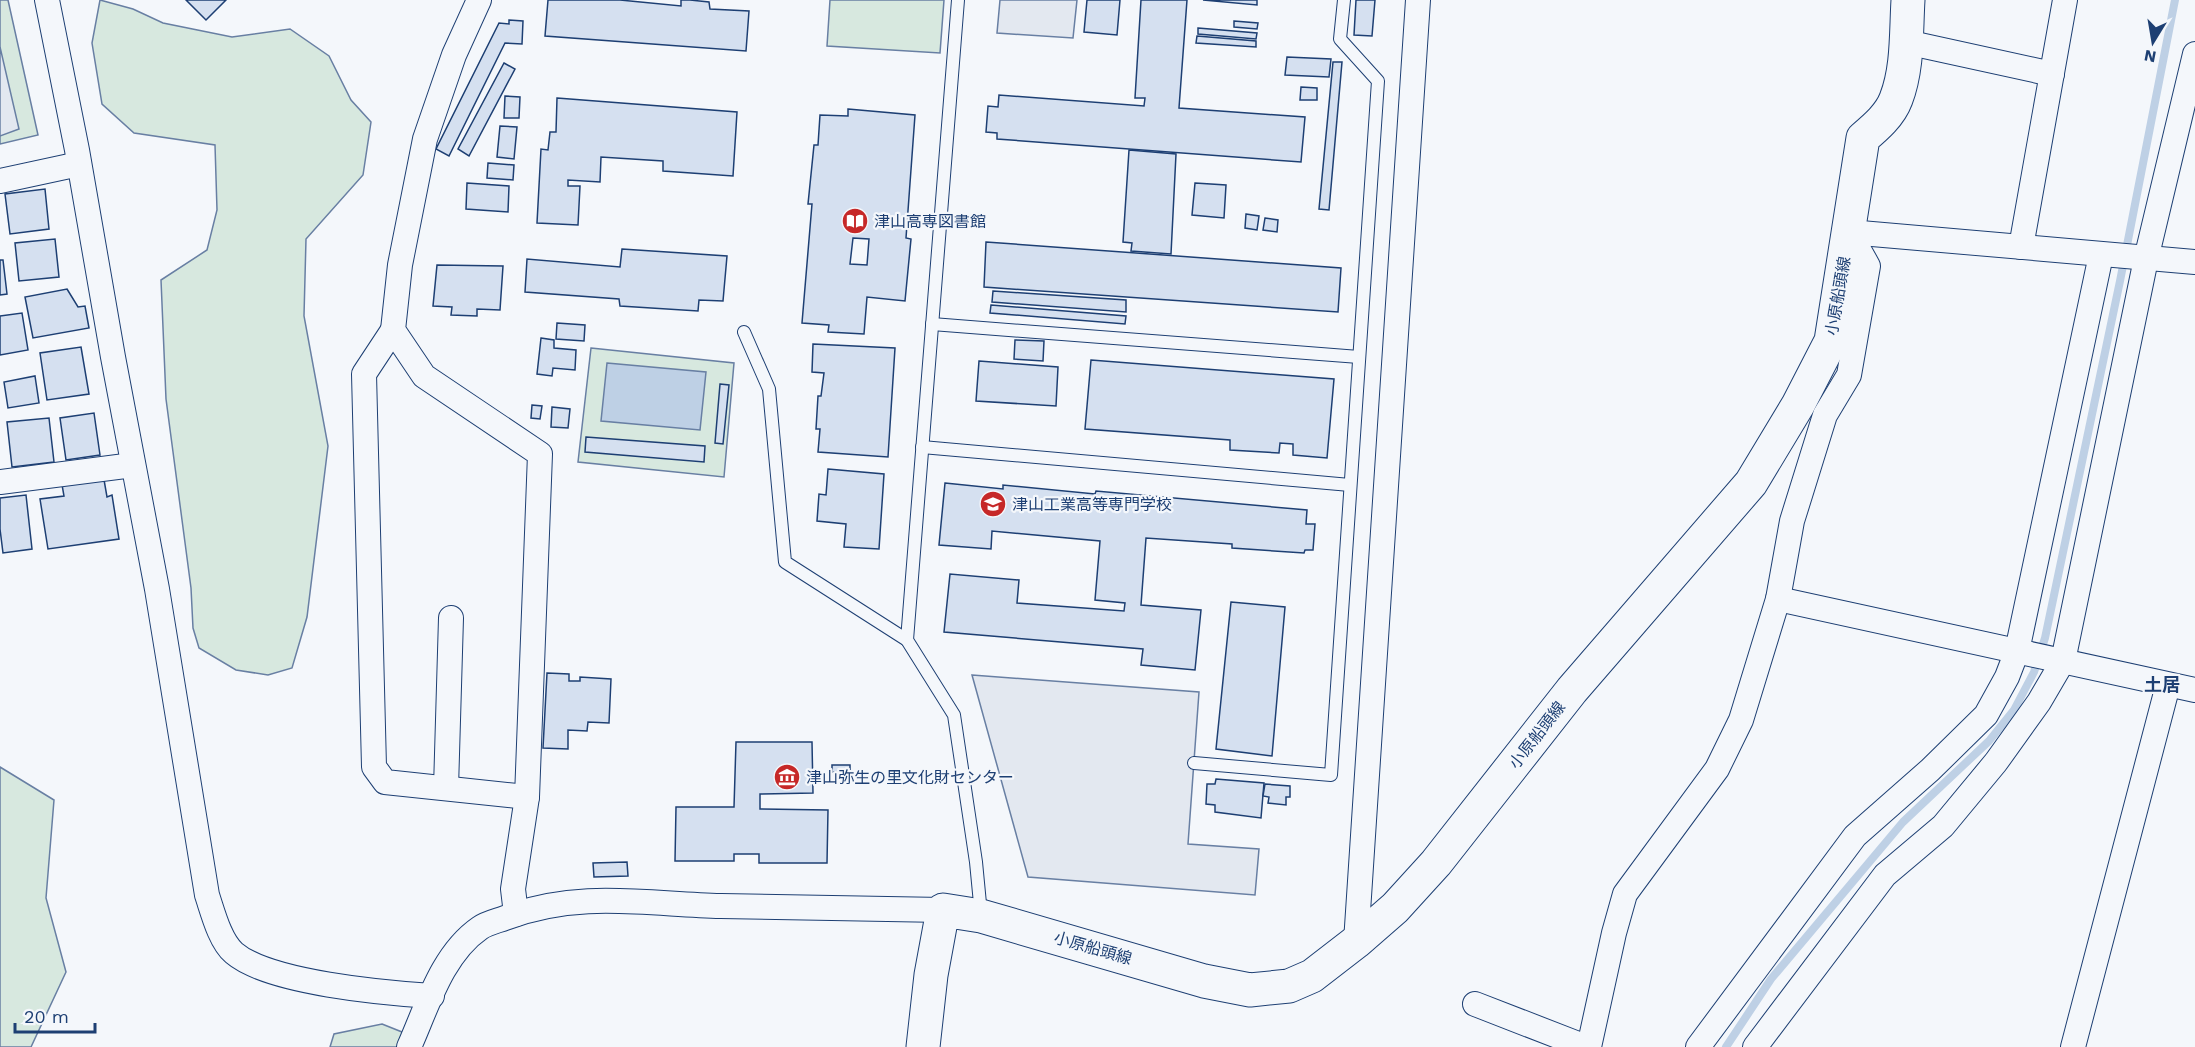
<svg xmlns="http://www.w3.org/2000/svg" width="2195" height="1047" font-family="'Work Sans','Noto Sans JP',sans-serif">
	<style>
		.green { fill: #d7e8df; stroke: #687fa3; stroke-width: 1.5 }
		.parking { fill: #e3e8f0; stroke: #687fa3; stroke-width: 1.5 }
		.water { fill: #bed0e5; stroke: #687fa3; stroke-width: 1.5 }
		.lines { fill: none; stroke-linecap: round; stroke-linejoin: round }
		.stream { stroke: #bed0e5; stroke-width: 8 }
		.building { fill: #d5e0f0; stroke: #1d3f73; stroke-width: 1.5; fill-rule: evenodd }
		.lane-casing { stroke: #1d3f73; stroke-width: 14 }
		.street-casing { stroke: #1d3f73; stroke-width: 26 }
		.secondary-casing { stroke: #1d3f73; stroke-width: 35 }
		.lane { stroke: #f4f7fb; stroke-width: 12 }
		.street { stroke: #f4f7fb; stroke-width: 24 }
		.secondary { stroke: #f4f7fb; stroke-width: 33 }
		.labels { text-anchor: middle; dominant-baseline: central; stroke-width: 4.5; stroke-linejoin: round; paint-order: stroke }
		.poi-label { font-size: 16px; fill: #1d3f73; stroke: #f4f7fb; text-anchor: start }
		.street-label { font-size: 16px; fill: #1d3f73; stroke: #f4f7fb }
		.neighbourhood-label { font-size: 18px; font-weight: bold; fill: #1d3f73; stroke: #f4f7fb }
	</style>
	<rect width="100%" height="100%" fill="#f4f7fb"/>
	<g class="green">
		<path d="M0,0H8L38,135L0,144Z"/>
		<path d="M100,0L133,9L163,23L232,37L290,29L329,56L351,100L371,122L363,175L306,239L304,316L328,446L307,617L292,668L268,675L236,670L199,648L193,628L191,588L166,399L161,280L207,250L217,210L215,145L134,133L102,104L92,43Z"/>
		<path d="M830,0H944L940,53L827,46Z"/>
		<path d="M591,348L734,363L724,477L578,462Z"/>
		<path d="M0,767L54,800L46,898L66,972L31,1047H0Z"/>
		<path d="M382,1024L422,1040L418,1047H330L334,1034Z"/>
	</g>
	<g class="parking">
		<path d="M1000,0H1077L1073,38L997,33Z"/>
		<path d="M0,47L19,129L0,136Z"/>
		<path d="M972,675L1199,692L1188,844L1259,849L1255,895L1028,877Z"/>
	</g>
	<path class="water" d="M607,363L706,372L700,430L601,421Z"/>
	<g class="lines">
		<path class="stream" d="M1726,1047L1771,979L1903,822L1989,741L2014,710L2034,672L2045,638L2120,281L2175,0"/>
	</g>
	<g class="building">
		<path d="M186,0H226L206,20Z"/>
		<path d="M548,0H620L681,6V0H690L709,2L710,9L749,11L746,51L545,36Z"/>
		<path d="M1087,0H1120L1117,35L1084,32Z"/>
		<path d="M1141,0H1187L1179,108L1305,117L1301,162L997,139V133L986,132L988,106L998,107L999,95L1144,106L1145,98H1135Z"/>
		<path d="M1203,0H1257V5Z"/>
		<path d="M1356,0H1375L1372,36L1354,35Z"/>
		<path d="M509,20L523,21L522,44L505,43L449,156L436,149L499,23L509,24Z"/>
		<path d="M1234,21L1258,23L1257,29L1234,27Z"/>
		<path d="M1198,28L1257,33L1256,39L1198,34Z"/>
		<path d="M1197,36L1256,41V47L1196,43Z"/>
		<path d="M1287,57L1331,59L1329,77L1285,75Z"/>
		<path d="M1333,62H1342L1329,210L1319,209Z"/>
		<path d="M504,63L515,69L469,156L458,149Z"/>
		<path d="M1301,87L1317,88V100H1300Z"/>
		<path d="M505,96L520,97L519,118H504Z"/>
		<path d="M557,98L737,112L733,176L663,171V161L601,157L600,182L568,180V186H580L578,225L537,223L541,149L548,150L550,132H556Z"/>
		<path d="M848,109L915,115L906,238L911,239L905,301L867,297L864,334L828,332L829,325L802,323L812,204H808L814,145H818L820,115L848,116ZM853,238L869,239L867,265L850,264Z"/>
		<path d="M500,126L517,127L514,159L497,157Z"/>
		<path d="M1129,150L1176,154L1171,254L1131,251L1132,243L1123,242Z"/>
		<path d="M488,163L514,165L513,180L487,178Z"/>
		<path d="M467,183L509,186L508,212L466,209Z"/>
		<path d="M1195,183L1226,185L1224,218L1192,215Z"/>
		<path d="M45,189L49,229L10,234L5,194Z"/>
		<path d="M1246,214L1259,216L1257,230L1245,228Z"/>
		<path d="M1265,218L1278,220L1277,232L1263,230Z"/>
		<path d="M55,239L59,277L19,281L15,243Z"/>
		<path d="M986,242L1341,268L1338,312L984,287Z"/>
		<path d="M622,249L727,256L723,301L699,300L698,311L620,306L619,299L525,292L527,259L620,267Z"/>
		<path d="M0,260H3L7,294L0,295Z"/>
		<path d="M437,265L503,266L500,310L477,309V316L451,315L452,307L433,306Z"/>
		<path d="M67,289L78,307L85,306L89,328L33,338L25,297Z"/>
		<path d="M993,291L1126,300V312L992,302Z"/>
		<path d="M991,305L1126,316L1125,324L990,313Z"/>
		<path d="M22,313L28,350L0,355V316Z"/>
		<path d="M557,323L585,325L584,341L556,339Z"/>
		<path d="M541,338L554,340V348L576,350L575,370L553,368L552,376L537,374Z"/>
		<path d="M1015,340L1044,341L1043,361L1014,359Z"/>
		<path d="M813,344L895,348L888,457L818,452L820,429H816L818,396H821L824,373L812,372Z"/>
		<path d="M81,347L89,394L47,400L40,353Z"/>
		<path d="M1091,360L1334,379L1327,458L1293,455V444L1280,443L1279,453L1230,450V440L1085,429Z"/>
		<path d="M979,361L1058,367L1056,406L976,401Z"/>
		<path d="M35,376L39,403L8,408L4,382Z"/>
		<path d="M720,384L729,385L723,444L715,443Z"/>
		<path d="M532,405L542,406L540,419L531,418Z"/>
		<path d="M552,407L570,409L568,428L551,427Z"/>
		<path d="M94,413L100,455L66,460L60,418Z"/>
		<path d="M49,418L54,462L12,467L7,422Z"/>
		<path d="M586,437L705,446L704,462L585,452Z"/>
		<path d="M828,469L884,474L879,549L844,547L846,524L817,521L819,494L826,495Z"/>
		<path d="M103,474L107,497L112,495L119,539L48,549L40,499L64,496L61,479Z"/>
		<path d="M945,483L1003,489V485L1095,494L1096,491L1307,510L1306,524H1315L1313,550H1305L1304,553L1232,548V544L1146,538L1141,605L1201,610L1195,670L1141,665L1143,649L944,632L950,574L1019,580L1017,603L1124,611L1125,603L1095,600L1100,541L992,531L991,549L939,545Z"/>
		<path d="M26,495L32,549L3,553L0,529V498Z"/>
		<path d="M1231,602L1285,607L1272,756L1216,749Z"/>
		<path d="M547,673L569,674V681H580V677L611,679L609,723L588,722L587,731L568,730V749L543,748Z"/>
		<path d="M736,742H812L813,793L760,794V809L828,810L827,863H759V854H734V861H675L676,807H734Z"/>
		<rect x="832" y="765" width="18" height="7"/>
		<path d="M1216,779L1264,783L1261,818L1215,812V805L1206,804L1207,784H1215Z"/>
		<path d="M1265,784L1290,786V797H1286V805L1268,803L1269,797L1263,796Z"/>
		<path d="M627,862L628,876L594,877L593,863Z"/>
	</g>
	<g class="lines">
		<defs>
			<g id="lane">
				<path d="M958,0L907,640L954,715L976,862L981,914"/>
				<path d="M932,324L1359,357"/>
				<path d="M744,332L769,389L785,562L907,640"/>
				<path d="M922,447L1350,485"/>
				<path d="M1194,763L1331,775L1378,81L1340,39L1344,0"/>
			</g>
			<g id="street">
				<path d="M47,0L77,150L113,357L157,589L207,895C213,913 220,941 234,953C269,983 385,993 432,996"/>
				<path d="M479,0L454,55L425,139L400,265L393,330L424,376L540,454L527,797L513,889L516,914"/>
				<path d="M1906,42L2052,74"/>
				<path d="M0,181L79,164"/>
				<path d="M1849,232L2195,262"/>
				<path d="M2021,247L2065,0"/>
				<path d="M393,330L364,374L374,767L385,782L527,797"/>
				<path d="M0,482L133,465"/>
				<path d="M1778,599L2195,690"/>
				<path d="M446,788L451,618"/>
				<path d="M1356,942L1418,0"/>
				<path d="M1475,1004L1586,1047"/>
				<path d="M409,1047C427,1007 442,954 480,928C487,923 497,921 505,918C578,890 646,904 721,906C795,907 869,909 943,910"/>
				<path d="M1589,1047L1614,933L1625,894L1717,769L1741,720L1778,599L1792,521L1825,415L1849,375L1868,266L1849,232"/>
				<path d="M1698,1047L1855,836L1930,770L1986,715L2007,677L2017,651L2101,255"/>
				<path d="M1755,1047L1885,875L1943,826L1996,762L2039,702L2063,661L2146,259L2195,54"/>
				<path d="M2073,1047L2168,685"/>
			</g>
			<path id="secondary" d="M923,1047L931,975L943,910L981,916L1204,981L1250,990L1289,986L1312,976L1356,942L1395,908L1436,863L1572,690L1751,483L1798,405L1831,341L1863,138C1876,127 1890,115 1896,99C1908,68 1906,32 1908,0"/>
		</defs>
		<use href="#lane" class="lane-casing"/>
		<use href="#street" class="street-casing"/>
		<use href="#secondary" class="secondary-casing"/>
		<use href="#lane" class="lane"/>
		<use href="#street" class="street"/>
		<use href="#secondary" class="secondary"/>
	</g>
	<defs>
		<symbol id="library-disc" viewBox="-11 -11 22 22"><circle r="9.5" fill="#c62828" stroke="#f4f7fb"/><path d="M-6-4Q-3-5.5-.7-3.5V5Q-3 3-6 4ZM6-4Q3-5.5 .7-3.5V5Q3 3 6 4Z" fill="#fff"/></symbol>
		<symbol id="university-disc" viewBox="-11 -11 22 22"><circle r="9.5" fill="#c62828" stroke="#f4f7fb"/><path d="M0-5L7-2L0 1L-7-2ZM-4 1L0 2.5L4 1V4Q0 6-4 4Z" fill="#fff"/></symbol>
		<symbol id="museum-disc" viewBox="-11 -11 22 22"><circle r="9.5" fill="#c62828" stroke="#f4f7fb"/><path d="M0-6L6-3V-2H-6V-3ZM-5-1h2V3h-2ZM-1-1h2V3h-2ZM3-1h2V3H3ZM-6 4H6V6H-6Z" fill="#fff"/></symbol>
	</defs>
	<g fill-rule="evenodd">
		<use href="#library-disc" x="840" y="206" width="30" height="30"/>
		<use href="#university-disc" x="978" y="489" width="30" height="30"/>
		<use href="#museum-disc" x="772" y="762" width="30" height="30"/>
	</g>
	<g class="labels">
		<g class="poi-label">
			<text x="874" y="221">津山高専図書館</text>
			<text x="1012" y="504">津山工業高等専門学校</text>
			<text x="806" y="777">津山弥生の里文化財センター</text>
		</g>
		<g class="street-label">
			<text transform="translate(1838 296) rotate(-80)">小原船頭線</text>
			<text transform="translate(1537 735) rotate(-52)">小原船頭線</text>
			<text transform="translate(1093 948) rotate(16)">小原船頭線</text>
		</g>
		<g class="neighbourhood-label">
			<text x="2162" y="684">土居</text>
		</g>
	</g>
	<g transform="translate(2153 42) rotate(191)" stroke="#f4f7fb" stroke-width="4.5" paint-order="stroke">
	<path d="M0-4.5L10 22L0 15L-10 22Z" fill="#1d3f73"/>
	<text y="-9" font-size="16" font-weight="bold" text-anchor="middle" fill="#1d3f73">N</text>
	</g>
	<path d="M15 1023v9h80v-9" fill="none" stroke="#1d3f73" stroke-width="3"/>
	<text x="24" y="1023" font-size="18" fill="#1d3f73" stroke="#f4f7fb" stroke-width="4.5" paint-order="stroke">20 m</text>
</svg>
